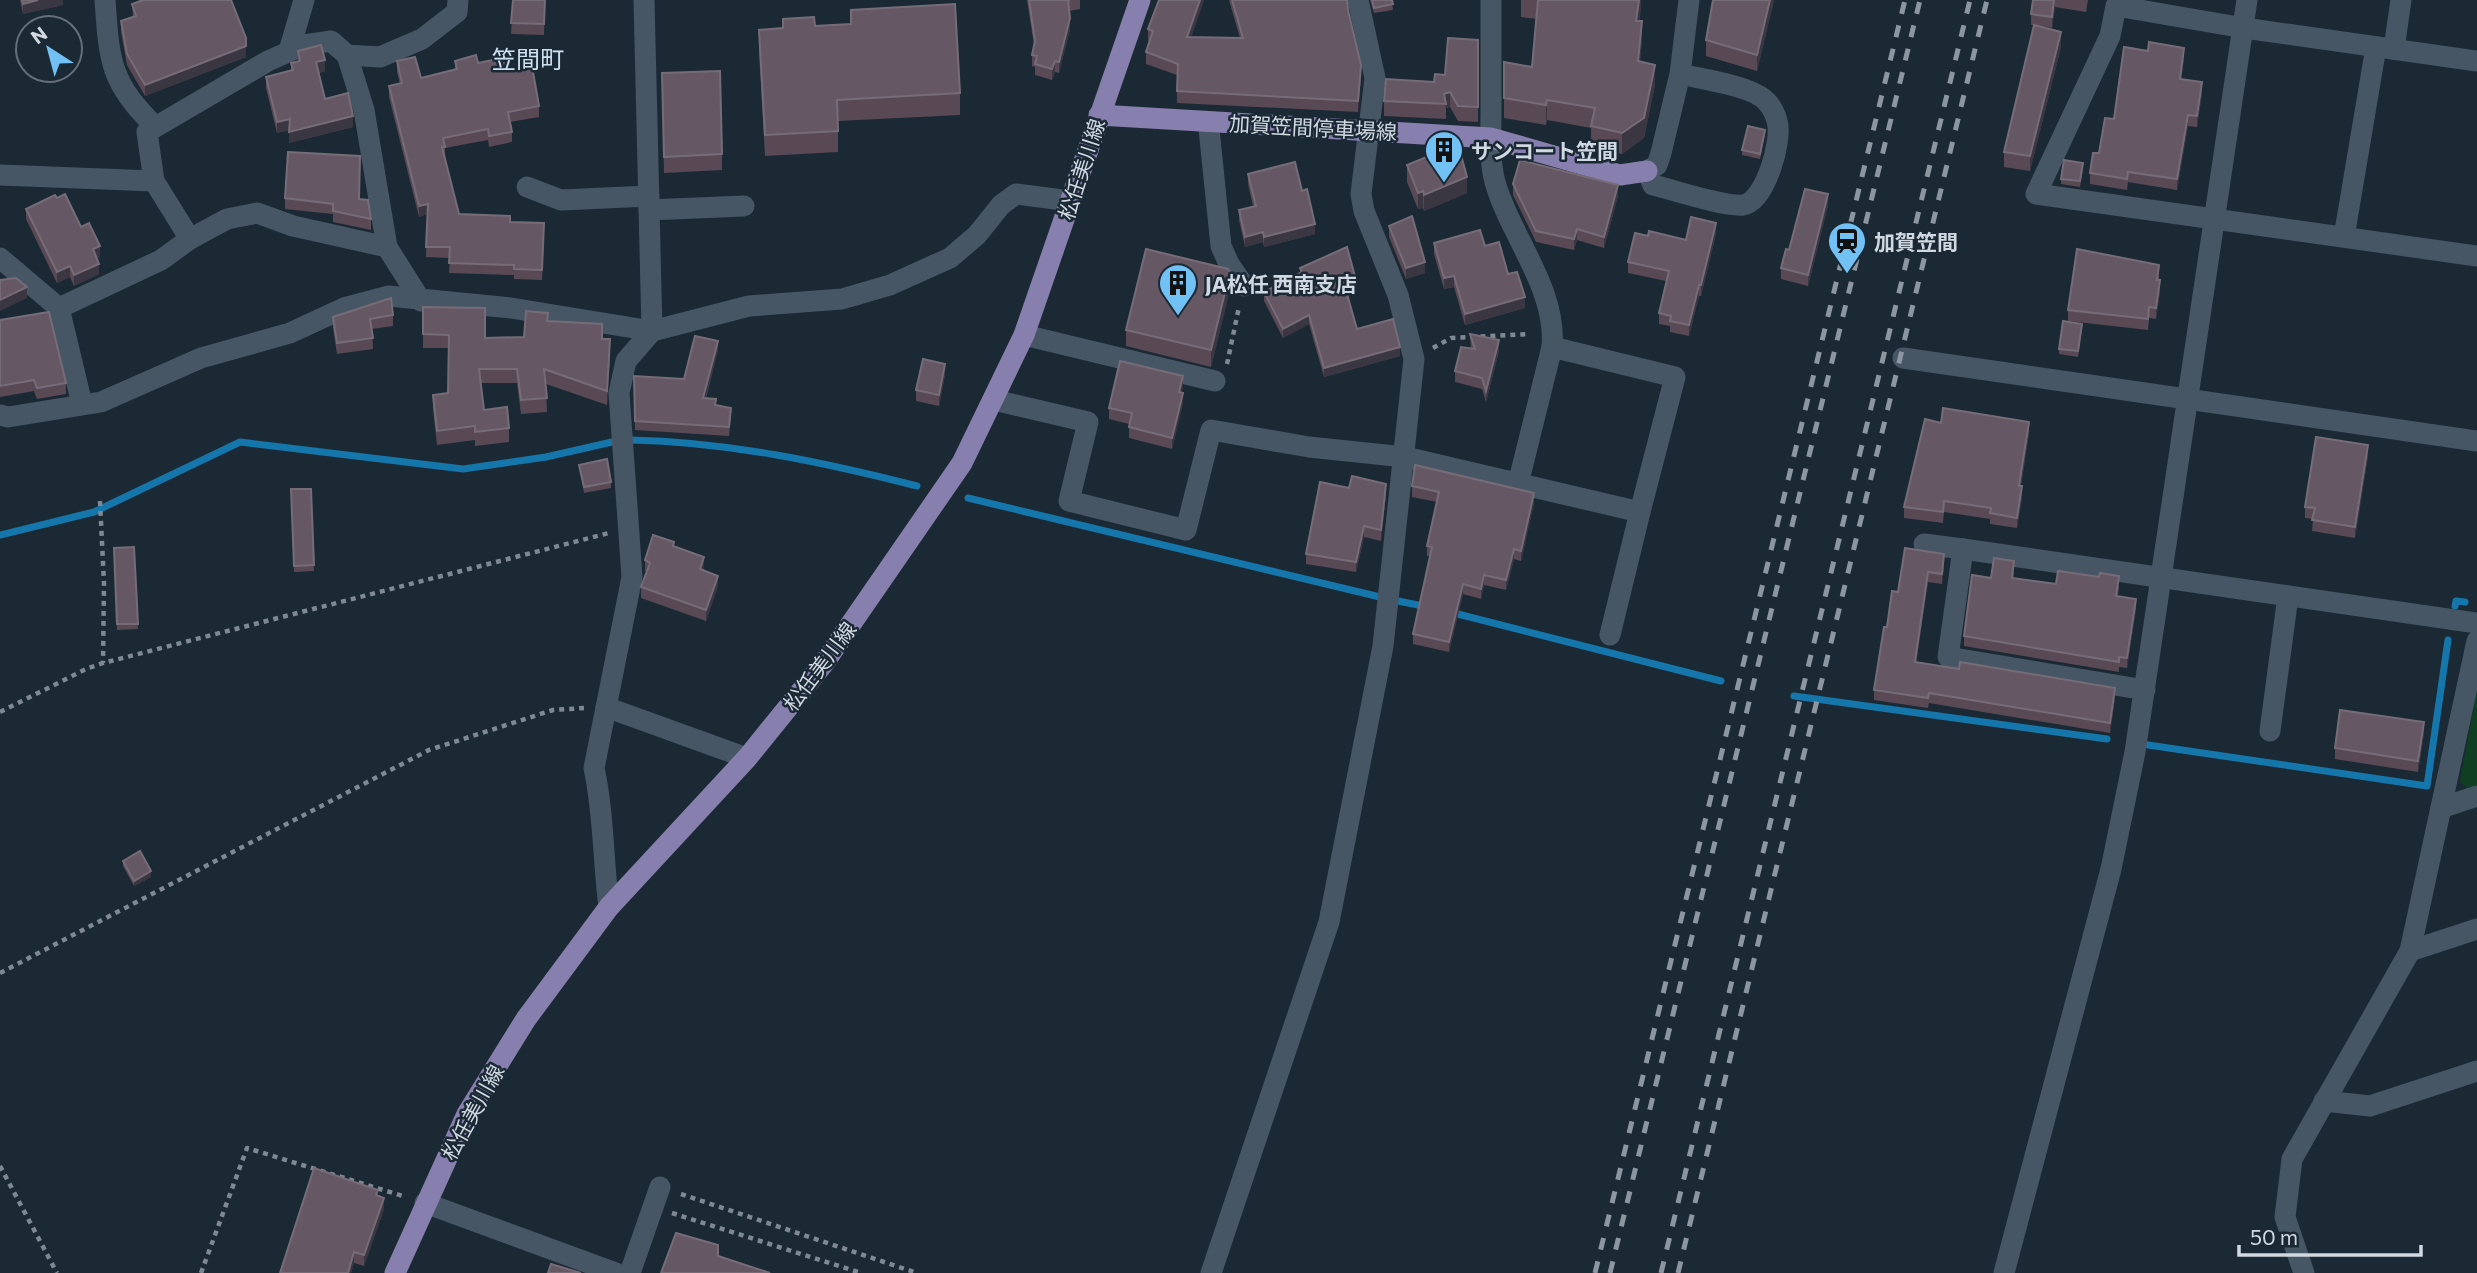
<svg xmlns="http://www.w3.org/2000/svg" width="2477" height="1273" font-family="Commissioner,'Noto Sans JP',sans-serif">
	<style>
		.park { fill: #0f3e22 }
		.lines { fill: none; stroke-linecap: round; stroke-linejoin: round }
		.stream { stroke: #1476aa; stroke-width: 7 }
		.path { stroke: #7e8993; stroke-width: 4.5; stroke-dasharray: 5 5; stroke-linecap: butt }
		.minor { stroke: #465664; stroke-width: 21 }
		.major { stroke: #877fae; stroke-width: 21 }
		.rail { stroke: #8b96a0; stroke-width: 5; stroke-dasharray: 12 12; stroke-linecap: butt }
		.wall { fill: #584955 }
		.shaded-wall { fill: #3a3642 }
		.building { fill: #655864; stroke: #766c78; stroke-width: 2 }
		.labels { text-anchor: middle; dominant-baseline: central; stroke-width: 5; stroke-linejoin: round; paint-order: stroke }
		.street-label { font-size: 21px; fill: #d0d9e2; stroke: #1b2935 }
		.poi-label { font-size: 21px; font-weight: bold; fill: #d0d9e2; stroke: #1b2935; text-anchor: start }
		.quarter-label { font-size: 24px; fill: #cde0f0; stroke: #1b2935 }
	</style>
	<rect width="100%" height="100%" fill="#1b2935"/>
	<path class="park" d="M2477,689V785L2466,788L2460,781Z"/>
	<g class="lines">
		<g class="stream">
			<path d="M631,440C728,442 823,462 917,486"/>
			<path d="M968,498L1380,597"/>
			<path d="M0,535L94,512L240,442L463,469L546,457L612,442"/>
			<path d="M1398,601L1428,607"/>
			<path d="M2455,606L2456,601L2465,602"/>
			<path d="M1450,612L1721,681"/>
			<path d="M1794,696L2107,739"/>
			<path d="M2148,745L2427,786L2448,640"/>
		</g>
		<g class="path">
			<path d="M1433,348L1451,338L1530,334"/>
			<path d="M1227,364L1239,307"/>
			<path d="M100,501L104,583L103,663"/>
			<path d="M0,712L86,669L103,663L609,533"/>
			<path d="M0,973L429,750L553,710L584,708"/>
			<path d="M0,1166L57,1273"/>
			<path d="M681,1194L917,1273"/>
			<path d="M672,1213L861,1273"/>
			<path d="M201,1273L247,1148L406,1197"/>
		</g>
		<g class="minor">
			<path d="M105,0C109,59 110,84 155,126"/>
			<path d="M1491,0C1491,37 1491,75 1491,112C1491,134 1489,160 1495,182C1510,236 1557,288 1552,347"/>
			<path d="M2394,49L2401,0"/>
			<path d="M289,51L304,0"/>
			<path d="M347,55L380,57L422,39L457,12L458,0"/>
			<path d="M2477,61L2244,28L2116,6L2110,36L2036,194L2477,256"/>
			<path d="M1680,74C1701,79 1754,86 1767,102C1771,106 1776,115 1777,121C1783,140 1765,202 1743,205C1724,207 1674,190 1653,185L1647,171L1657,165L1661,153L1680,74L1689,0"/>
			<path d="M1209,129L1221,246L1229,264L1244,286"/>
			<path d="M0,175L154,181"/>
			<path d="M527,187L561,200L649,196"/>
			<path d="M649,210L744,206"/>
			<path d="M2344,237L2376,47"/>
			<path d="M387,247L293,226L257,213L227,219L190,239L154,181L147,132L268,61L304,45L331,41L347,55L364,110L387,247L421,301"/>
			<path d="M0,258L59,308"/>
			<path d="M1024,335L1215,381"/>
			<path d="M1903,358L2477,441"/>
			<path d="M994,400L1088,422L1069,501L1186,530L1211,430L1309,447L1405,457L1640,512L1610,635"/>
			<path d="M82,404L59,308L161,260L190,239"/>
			<path d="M0,415L8,417L101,402L201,358L290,333L344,308L389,296L511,308L652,331L749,306L842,299L890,285L950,258L977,235L1001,205L1016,194L1070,201"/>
			<path d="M1518,484L1552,347L1675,377L1640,512"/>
			<path d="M1924,544L1963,549"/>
			<path d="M2145,690L1948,657L1963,549L2477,623"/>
			<path d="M606,707L747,758"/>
			<path d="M2270,731L2288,596"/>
			<path d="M2441,808L2477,796"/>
			<path d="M609,907C603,861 604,814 594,768L632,577L619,393L626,361L652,331L644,0"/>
			<path d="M2410,951L2477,929"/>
			<path d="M2324,1101L2370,1106L2477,1071"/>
			<path d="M425,1203L616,1273"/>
			<path d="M630,1273L660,1187"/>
			<path d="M1211,1273L1329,922L1383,646L1414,359L1398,295L1364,211L1361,194L1375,78L1358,0"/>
			<path d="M2004,1273L2111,869L2135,752L2247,0"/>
			<path d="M2304,1273L2285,1217L2292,1159L2410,951L2477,641"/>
		</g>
		<g class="major">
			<path d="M1099,115L1491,138L1620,175L1647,171"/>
			<path d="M395,1273L467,1114L526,1019L609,907L747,758L824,663L962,463L1024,335L1140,0"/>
		</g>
		<g class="rail">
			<path d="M1595,1273L1905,0"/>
			<path d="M1610,1273L1920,0"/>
			<path d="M1661,1273L1970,0"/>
			<path d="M1678,1273L1987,0"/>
		</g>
	</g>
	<g class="wall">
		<path d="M20,0H63V5L23,14Z"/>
		<path d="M513,0H545L544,35L511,34Z"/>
		<path d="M1027,0H1080V9L1069,11L1070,29L1059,73L1055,72L1052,80L1035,75V67L1032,66V55L1034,45Z"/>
		<path d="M1159,0H1204L1191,37L1240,38L1229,0H1347L1348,10L1361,76L1358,112L1177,103V75L1146,64V52L1150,41H1148V29Z"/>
		<path d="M1370,0H1392L1393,10L1374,13Z"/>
		<path d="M1521,0H1641L1639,21L1642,41L1640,61L1655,85L1644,138L1622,154L1591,147V128L1547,120L1546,125L1504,118V62L1532,67L1537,19L1521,17Z"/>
		<path d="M1774,0L1757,71L1706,56V40Z"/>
		<path d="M2033,0H2088L2086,12L2055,7L2052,28L2035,25L2061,47L2030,171L2004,167V152L2034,25H2031V14Z"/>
		<path d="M132,4L246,57L145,96L127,65L121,32V21L133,17Z"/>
		<path d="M851,10L960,93V115L838,121V152L765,156L759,51V30L783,28V19L815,26L851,24Z"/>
		<path d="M1478,40V122L1458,121L1450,107L1446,108V119L1384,116V101L1434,82L1445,75Z"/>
		<path d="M298,51L325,71L319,73L325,99L353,127L289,143V130L277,133L266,88V77L291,71V63L298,61Z"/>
		<path d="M2184,59L2181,79L2202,93L2197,127L2188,126L2177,190L2128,182L2127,190L2090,184V173L2114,119Z"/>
		<path d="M397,61L421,78L455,70V61L478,63L505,71L539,106V117L510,122L512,132V142L489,147L488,140L445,148V157L459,214L510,222L544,234L542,280L514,279V275L449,273L450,258L426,257L427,214L419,217L389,97V86L400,84L397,72Z"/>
		<path d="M662,89L722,154V170L664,173Z"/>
		<path d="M1765,135L1760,159L1742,155V150Z"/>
		<path d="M1407,165L1467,193L1424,211L1423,208L1418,209L1407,182Z"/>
		<path d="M2083,168L2080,187L2061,184V179Z"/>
		<path d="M1248,174L1302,191L1315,234L1264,247L1263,242L1245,247L1239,220V210L1253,206L1248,184Z"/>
		<path d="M1513,184L1618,196L1604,248L1577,240L1574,250L1536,242L1513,195Z"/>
		<path d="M57,198L81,227L100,257L97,258L99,274L74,286L70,277L57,283L26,219V209Z"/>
		<path d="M285,198L360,199L371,219V230L333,222V214L285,209Z"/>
		<path d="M1828,205L1808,286L1781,279V268L1789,250Z"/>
		<path d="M1389,226L1425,273L1406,279L1389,237Z"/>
		<path d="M1716,234L1701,296H1699L1689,336L1670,332V326L1659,324V313L1666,281L1628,273V262L1648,236L1686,240Z"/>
		<path d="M1434,243L1485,246L1508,274L1525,308L1465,325L1454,287L1444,289L1434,254Z"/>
		<path d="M1300,268L1357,293L1348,296L1357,329L1400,356L1324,377L1309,324L1283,338L1264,301V292L1300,273Z"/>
		<path d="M2159,276L2160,291L2156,319L2149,318L2148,330L2068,321V310Z"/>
		<path d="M1230,289L1211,367L1126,346V330Z"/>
		<path d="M423,307L485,338L524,337L548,321L602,339L610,353L607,405L546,384L547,412L521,414L517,383H481L484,410L509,428V442L475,446V440L437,445L433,409V395L448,393L449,348H423Z"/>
		<path d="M393,315V326L372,329L373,349L337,354L333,328V317Z"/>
		<path d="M0,320L66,383V394L37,399L34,391L0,397Z"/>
		<path d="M2082,330L2078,357L2059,354V349Z"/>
		<path d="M1470,334L1499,351L1486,402L1482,389L1455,382V371L1471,349Z"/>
		<path d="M718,350L706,398L731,417L729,436L635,430L634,376L684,379Z"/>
		<path d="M945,375L939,406L916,401V390Z"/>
		<path d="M1183,387L1181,392L1183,403L1172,449L1129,438V424L1109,419V408Z"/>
		<path d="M1941,423L2029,433L2021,486L2022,497L2017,528L1990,524V519L1944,512L1943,523L1904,518V507Z"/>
		<path d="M2368,456L2355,538L2312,531L2313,519L2305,518V507Z"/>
		<path d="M579,465L611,482V488L584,493Z"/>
		<path d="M1412,486L1534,503L1521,561L1514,559L1506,590L1484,585L1481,599L1463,594L1449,652L1413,644V634L1430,556H1427V546L1437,502L1412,497Z"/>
		<path d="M1349,488L1386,494L1381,541L1364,537L1356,572L1306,564V554Z"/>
		<path d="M291,489H311L314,571L294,572Z"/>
		<path d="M674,546L704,568V570L718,586L706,621L641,598V587L647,572L645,571V560Z"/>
		<path d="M134,547L138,629L117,630L114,548Z"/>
		<path d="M1905,548L1944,564L1942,584L1928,582L1916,662L2115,698L2110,733L1929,703L1928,708L1874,700V690L1887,627L1898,592Z"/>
		<path d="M2014,571L2013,578L2056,584L2119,586L2118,596L2136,609L2127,668L2119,667V672L1964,646V636L1991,578Z"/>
		<path d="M2424,733L2418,772L2335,759V748Z"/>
		<path d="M123,861L151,877L134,886L123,866Z"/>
		<path d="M378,1196L384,1209L364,1266L354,1263L351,1273H280Z"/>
	</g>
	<g class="shaded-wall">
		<path d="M38,0H63V5L23,14V4Z"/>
		<path d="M1200,0H1204L1187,49V37Z"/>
		<path d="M1639,0H1641V10L1636,41V21Z"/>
		<path d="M1770,0H1774L1757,71V55Z"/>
		<path d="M2054,0L2055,7L2052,28V17Z"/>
		<path d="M1070,18V29L1059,73V62Z"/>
		<path d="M1642,21V41L1638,81V61Z"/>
		<path d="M2061,32V47L2030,171V156Z"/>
		<path d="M246,46V57L145,96V85Z"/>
		<path d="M2184,48V59L2180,90V79Z"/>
		<path d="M325,60V71L316,73V62Z"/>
		<path d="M1055,61V72L1052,80V69Z"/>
		<path d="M1361,65V76L1358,112V101Z"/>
		<path d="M1655,65V85L1644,138L1622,154V133Z"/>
		<path d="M2202,82V93L2197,127V116Z"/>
		<path d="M1450,92V107L1446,108L1444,94Z"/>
		<path d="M1547,100V120L1546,125V105Z"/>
		<path d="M2188,115V126L2177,190V179Z"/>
		<path d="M353,116V127L289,143V132Z"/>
		<path d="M290,119V130L277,133V122Z"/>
		<path d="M1467,177V193L1424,211V195Z"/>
		<path d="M1618,185V196L1604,248V237Z"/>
		<path d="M1423,191V208L1418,209V193Z"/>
		<path d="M1828,194V205L1808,286V275Z"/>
		<path d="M428,204V214L419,217V206Z"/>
		<path d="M1716,223V234L1701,296V285Z"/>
		<path d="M1315,224V234L1264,247V237Z"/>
		<path d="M1577,229V240L1574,250V239Z"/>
		<path d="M1263,232V242L1245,247V237Z"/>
		<path d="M100,246V257L93,260V249Z"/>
		<path d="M1425,262V273L1406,279V268Z"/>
		<path d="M99,264V274L74,286V275Z"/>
		<path d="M70,266V277L57,283V272Z"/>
		<path d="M1230,272V289L1211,367V350Z"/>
		<path d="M1454,276V287L1444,289V278Z"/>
		<path d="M2160,280V291L2156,319V308Z"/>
		<path d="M1357,284V293L1345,297V287Z"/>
		<path d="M1699,285V296L1689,336V325Z"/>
		<path d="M27,287V298L0,311V300Z"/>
		<path d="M1525,297V308L1465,325V314Z"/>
		<path d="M1309,315V324L1283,338V329Z"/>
		<path d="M610,339V353L607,405V391Z"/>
		<path d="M1499,340V351L1486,402V391Z"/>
		<path d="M718,341V350L703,407V398Z"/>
		<path d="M1400,347V356L1324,377V368Z"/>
		<path d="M945,364V375L939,406V395Z"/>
		<path d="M1183,376V387L1179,403V392Z"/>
		<path d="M1183,393V403L1172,449V438Z"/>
		<path d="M2029,422V433L2019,497V486Z"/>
		<path d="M2368,445V456L2355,538V527Z"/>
		<path d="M1386,484V494L1381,541V530Z"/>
		<path d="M2022,486V497L2017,528V518Z"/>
		<path d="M1534,493V503L1521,561V551Z"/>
		<path d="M1364,526V537L1356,572V562Z"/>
		<path d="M1514,549V559L1506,590V580Z"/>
		<path d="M1944,554V564L1942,584V574Z"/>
		<path d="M704,557V568L700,580V569Z"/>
		<path d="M1928,572V582L1915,672V662Z"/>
		<path d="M1484,575V585L1481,599V589Z"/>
		<path d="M718,576V586L706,621V610Z"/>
		<path d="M1463,584V594L1449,652V642Z"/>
		<path d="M2136,599V609L2127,668V658Z"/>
		<path d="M2115,688V698L2110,733V723Z"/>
		<path d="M2424,722V733L2418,772V761Z"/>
		<path d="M151,871V877L134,886V881Z"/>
		<path d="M384,1198V1209L364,1266V1255Z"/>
		<path d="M354,1252V1263L351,1273H348Z"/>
	</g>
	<g class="building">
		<path d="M22,0H38L23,4Z"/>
		<path d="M143,0H231L246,38V46L145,85L127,54L121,21L136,16L132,4Z"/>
		<path d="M513,0H545L544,24L511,23Z"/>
		<path d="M1029,0H1070H1068L1070,18L1059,62L1055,61L1052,69L1035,64L1037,56L1032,55L1035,41Z"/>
		<path d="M1159,0H1200L1187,37L1243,38L1232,0H1347L1348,10L1361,65L1358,101L1177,91L1178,64L1146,52L1153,31L1148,29Z"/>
		<path d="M1372,0H1392L1393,4L1374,8Z"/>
		<path d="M1538,0H1639L1636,21H1642L1638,61L1655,65L1644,118L1622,133L1591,126L1595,108L1547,100L1546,105L1504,98V62L1532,67Z"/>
		<path d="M1713,0H1770L1757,55L1706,40Z"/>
		<path d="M2033,0H2054L2052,17L2031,14Z"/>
		<path d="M955,4L960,93L837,100L838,131L765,135L759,30L783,28V19L814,17L815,26L851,24V10Z"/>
		<path d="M2034,25L2061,32L2030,156L2004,152Z"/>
		<path d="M1448,38L1478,40V107L1458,106L1450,92L1444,94L1446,104L1384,101L1386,79L1434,82L1435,74L1445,75Z"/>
		<path d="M2149,42L2184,48L2180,79L2202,82L2197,116L2188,115L2177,179L2128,172L2127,179L2090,173L2093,153H2099L2105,118L2114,119L2124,47L2148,51Z"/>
		<path d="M321,45L325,60L316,62L325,99L348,93L353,116L289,132L290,119L277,122L266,77L293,70L291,63L300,61L298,51Z"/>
		<path d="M476,55L478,63L503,58L505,71L532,66L539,106L508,112L512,132L489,136L488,129L443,138L445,147H442L459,214L510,216V222L544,223L542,270L514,269V265L449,263L450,247H426L428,204L419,206L389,86L402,83L397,61L415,57L421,78L457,69L455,61Z"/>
		<path d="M720,71L722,154L664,157L662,73Z"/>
		<path d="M1748,126L1765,130L1760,154L1742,150Z"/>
		<path d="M1458,144L1467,177L1424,195L1423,191L1418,193L1407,165Z"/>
		<path d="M288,152L360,156L359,199L368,200L371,219L333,211V204L285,198Z"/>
		<path d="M1520,160L1618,185L1604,237L1577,229L1574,239L1536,231L1513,184Z"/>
		<path d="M2064,160L2083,163L2080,181L2061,179Z"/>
		<path d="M1295,162L1302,191L1307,189L1315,224L1264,237L1263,232L1245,237L1239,210L1256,206L1248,174Z"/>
		<path d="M1805,189L1828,194L1808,275L1781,268L1786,249L1789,250Z"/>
		<path d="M65,194L81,227L89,223L100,246L93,249L99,264L74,275L70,266L57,272L26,209L55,195L57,198Z"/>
		<path d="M1412,216L1425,262L1406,268L1389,226Z"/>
		<path d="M1691,217L1716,223L1701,285H1699L1689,325L1670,321L1671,316L1659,313L1669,271L1628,262L1635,233L1648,236L1649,231L1686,240Z"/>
		<path d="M1480,230L1485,246L1499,242L1508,274L1517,272L1525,297L1465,314L1454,276L1444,278L1434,243Z"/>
		<path d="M1347,247L1357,284L1345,287L1357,329L1393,319L1400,347L1324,368L1309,315L1283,329L1264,292L1302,272L1300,268Z"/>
		<path d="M1146,249L1228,269L1230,272L1211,350L1126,330Z"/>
		<path d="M2077,249L2159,265L2157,280H2160L2156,308L2149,307L2148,319L2068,310Z"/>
		<path d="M16,278L27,287L0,300V280Z"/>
		<path d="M391,298L393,315L370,319L373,338L337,343L333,317Z"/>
		<path d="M423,307L485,308V338L524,337L526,311L548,313L547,321L602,324V339H610L607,391L544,369L547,398L521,400L517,369H479L484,410L507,407L509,428L475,432V426L437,431L433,395L448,393L449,335L423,334Z"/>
		<path d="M49,312L66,383L37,388L34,380L0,386V320Z"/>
		<path d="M2063,321L2082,324L2078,351L2059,349Z"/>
		<path d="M1470,334L1499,340L1486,391L1482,378L1455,371L1461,347L1475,349Z"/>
		<path d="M695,336L718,341L703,398L716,399L715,405L731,408L729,427L635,421L634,376L684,379Z"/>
		<path d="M923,359L945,364L939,395L916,390Z"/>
		<path d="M1120,361L1183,376L1179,392L1183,393L1172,438L1129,427L1132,413L1109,408Z"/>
		<path d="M1943,408L2029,422L2019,486H2022L2017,518L1990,513L1991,508L1944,501L1943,512L1904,507L1925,419L1941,423Z"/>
		<path d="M2316,437L2368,445L2355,527L2312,520L2315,508L2305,507Z"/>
		<path d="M607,459L611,482L584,487L579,465Z"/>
		<path d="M1415,465L1534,493L1521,551L1514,549L1506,580L1484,575L1481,589L1463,584L1449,642L1413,634L1432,547L1427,546L1439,492L1412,486Z"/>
		<path d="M1352,476L1386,484L1381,530L1364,526L1356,562L1306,554L1320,482L1349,488Z"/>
		<path d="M291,489H311L314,565L294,566Z"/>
		<path d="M653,535L674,542L673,546L704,557L700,569L718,576L706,610L641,587L650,563L645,560Z"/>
		<path d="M134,547L138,624H117L114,548Z"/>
		<path d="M1905,548L1944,554L1942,574L1928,572L1915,662L1959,669L1960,662L2115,688L2110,723L1929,693L1928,698L1874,690L1884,627H1887L1892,591L1898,592Z"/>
		<path d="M1994,558L2014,561L2012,578L2056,584L2058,571L2099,577L2100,573L2119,576L2116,596L2136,599L2127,658L2119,657V662L1964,636L1972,575L1991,578Z"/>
		<path d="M2340,710L2424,722L2418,761L2335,748Z"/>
		<path d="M140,851L151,871L134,881L123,861Z"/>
		<path d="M314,1168L378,1190L376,1195L384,1198L364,1255L354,1252L348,1273H280Z"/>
		<path d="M676,1233L718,1245V1256L770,1273H661Z"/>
		<path d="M551,1264L581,1273H548Z"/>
	</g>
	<defs>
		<symbol id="building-pin" viewBox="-11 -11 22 30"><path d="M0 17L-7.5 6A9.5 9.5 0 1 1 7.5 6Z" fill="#71c1f5" stroke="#1b2935"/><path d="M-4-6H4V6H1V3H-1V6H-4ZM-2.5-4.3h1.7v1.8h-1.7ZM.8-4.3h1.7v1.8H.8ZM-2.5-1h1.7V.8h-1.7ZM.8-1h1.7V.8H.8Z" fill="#111"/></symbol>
		<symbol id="station-pin" viewBox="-11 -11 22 30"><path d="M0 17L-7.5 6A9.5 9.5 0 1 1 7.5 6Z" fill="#71c1f5" stroke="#1b2935"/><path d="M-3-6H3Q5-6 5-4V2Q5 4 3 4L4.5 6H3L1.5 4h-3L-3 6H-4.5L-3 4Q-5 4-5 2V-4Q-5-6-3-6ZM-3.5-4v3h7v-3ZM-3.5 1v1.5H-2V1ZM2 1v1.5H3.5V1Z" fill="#111"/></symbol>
	</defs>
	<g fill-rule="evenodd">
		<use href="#building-pin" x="1422" y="128" width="44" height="60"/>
		<use href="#station-pin" x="1825" y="219" width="44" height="60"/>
		<use href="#building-pin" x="1156" y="261" width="44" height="60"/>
	</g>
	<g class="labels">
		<g class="street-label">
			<text transform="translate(1313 127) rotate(3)">加賀笠間停車場線</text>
			<text transform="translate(1081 169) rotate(-72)">松任美川線</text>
			<text transform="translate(819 666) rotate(-53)">松任美川線</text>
			<text transform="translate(472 1112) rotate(-61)">松任美川線</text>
		</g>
		<g class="poi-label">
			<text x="1471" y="150">サンコート笠間</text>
			<text x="1874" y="241">加賀笠間</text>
			<text x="1205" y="283">JA松任 西南支店</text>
		</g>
		<g class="quarter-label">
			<text x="528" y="58">笠間町</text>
		</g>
	</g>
	<g transform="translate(49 49) rotate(324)"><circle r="33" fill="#1b2935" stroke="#636f7a" stroke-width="2"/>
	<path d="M0-5L12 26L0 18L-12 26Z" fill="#71c1f5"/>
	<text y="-10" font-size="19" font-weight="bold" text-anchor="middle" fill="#d0d9e2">N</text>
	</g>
	<path d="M2239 1245v10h182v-10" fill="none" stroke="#d0d9e2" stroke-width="3.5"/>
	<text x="2250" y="1245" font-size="21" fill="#d0d9e2" stroke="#1b2935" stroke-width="5" paint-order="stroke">50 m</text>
</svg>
